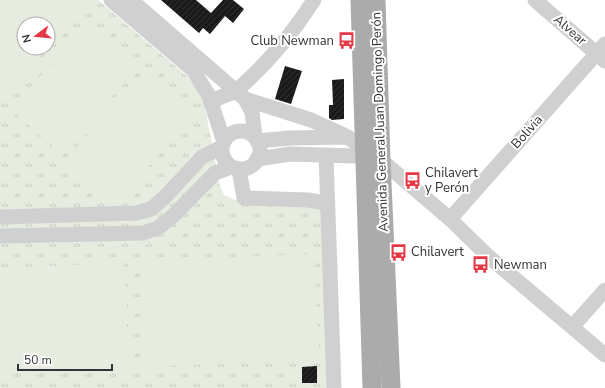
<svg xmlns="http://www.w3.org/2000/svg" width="605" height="388" font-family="'Nunito Sans',sans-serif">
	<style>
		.grass { fill: url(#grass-tufts); fill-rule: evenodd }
		.pitch { fill: #e6ecdf }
		.building { fill: url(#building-hatch) }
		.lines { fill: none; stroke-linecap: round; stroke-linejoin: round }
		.minor { stroke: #d0d0d0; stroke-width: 15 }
		.major { stroke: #ababab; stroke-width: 19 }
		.labels { text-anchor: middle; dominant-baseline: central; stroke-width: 4; stroke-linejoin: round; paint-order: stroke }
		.street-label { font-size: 13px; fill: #333; stroke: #fff }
		.poi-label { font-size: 13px; fill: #333; stroke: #fff; text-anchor: start }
	</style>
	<defs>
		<pattern id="grass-tufts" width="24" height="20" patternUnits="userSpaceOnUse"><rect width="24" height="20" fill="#e6ecdf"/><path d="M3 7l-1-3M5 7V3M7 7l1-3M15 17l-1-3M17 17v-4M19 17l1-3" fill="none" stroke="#c6cbc0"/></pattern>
		<pattern id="building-hatch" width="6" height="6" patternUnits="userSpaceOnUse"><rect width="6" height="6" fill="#1a1a1a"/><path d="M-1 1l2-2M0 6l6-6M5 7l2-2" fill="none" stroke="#333"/></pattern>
	</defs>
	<rect width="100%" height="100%" fill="#fff"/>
	<path class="grass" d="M0,0H98L187,76L198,91L204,103L220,186L224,195L248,205L317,207L321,212L329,388H0ZM24,24H48V48H24Z"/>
	<g class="pitch">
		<path d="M0,0H74L82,7L48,46V24H24V48H47L0,103Z"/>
		<path d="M88,23L138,67L61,154L11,109Z"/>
		<path d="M143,73L192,117L115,204L66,159Z"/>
		<path d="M314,254L319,359L146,367L141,261Z"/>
		<path d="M124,263L129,368L0,374V268Z"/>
	</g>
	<g class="building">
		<path d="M161,0H196L211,13L223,0H233L244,9L233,23L225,16L210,34L203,28L199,33Z"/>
		<path d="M285,66L302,71L291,104L275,99Z"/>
		<path d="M344,79V119L332,120L329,118V105H333L332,80Z"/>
		<path d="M317,366V383H302V367Z"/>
	</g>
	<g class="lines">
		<g class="minor">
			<path d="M111,0L193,70L209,96L224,142"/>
			<path d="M131,0L245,99L252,112L255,137"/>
			<path d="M535,0L605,61"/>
			<path d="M245,99L311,120L344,135"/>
			<path d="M211,103C220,95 231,95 238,89C268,63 293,33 314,0"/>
			<circle cx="241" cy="150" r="19"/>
			<path d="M257,141L290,138L348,137L365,151L381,160L450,219L488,256L605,355"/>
			<path d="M326,155L334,388"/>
			<path d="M257,159L290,154L354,156L365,151"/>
			<path d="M239,169L244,198L308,200L320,202L327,206"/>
			<path d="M0,217L136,213L151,209L165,197L202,157L222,147"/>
			<path d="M450,219L605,44"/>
			<path d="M0,236L143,233L158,228L174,215L215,173L231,167"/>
			<path d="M572,327L605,290"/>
		</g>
		<g class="major">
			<path d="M360,0L372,388"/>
			<path d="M376,0L381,160L391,388"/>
		</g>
	</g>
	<defs>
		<symbol id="bus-bare" viewBox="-9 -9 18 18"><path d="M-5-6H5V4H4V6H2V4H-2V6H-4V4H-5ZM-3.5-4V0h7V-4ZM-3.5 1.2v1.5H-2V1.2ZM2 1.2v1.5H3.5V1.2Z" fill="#e63946" stroke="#fff" stroke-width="2.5" paint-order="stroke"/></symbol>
	</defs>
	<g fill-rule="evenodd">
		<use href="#bus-bare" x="334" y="28" width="25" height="25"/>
		<use href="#bus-bare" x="400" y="168" width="25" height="25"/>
		<use href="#bus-bare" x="386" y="240" width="25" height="25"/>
		<use href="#bus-bare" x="468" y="252" width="25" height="25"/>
	</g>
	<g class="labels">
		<g class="street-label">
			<text transform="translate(570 30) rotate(41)">Alvear</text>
			<text transform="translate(380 122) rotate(-92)">Avenida General Juan Domingo Perón</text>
			<text transform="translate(527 132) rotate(-48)">Bolivia</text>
		</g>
		<g class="poi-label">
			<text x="334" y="41" text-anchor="end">Club Newman</text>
			<text x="425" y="173">Chilavert<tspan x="425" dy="15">y Perón</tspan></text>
			<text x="411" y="252">Chilavert</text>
			<text x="494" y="265">Newman</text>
		</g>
	</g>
	<g transform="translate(36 36) rotate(254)"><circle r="19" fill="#ffffff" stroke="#adadad"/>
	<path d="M0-3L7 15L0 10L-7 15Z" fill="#e63946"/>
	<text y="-6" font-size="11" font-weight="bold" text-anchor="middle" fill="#333333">N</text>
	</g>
	<path d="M18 364v6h94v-6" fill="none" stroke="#333333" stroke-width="2"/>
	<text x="24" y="364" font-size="12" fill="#333333" stroke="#ffffff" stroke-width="3" paint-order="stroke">50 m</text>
</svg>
